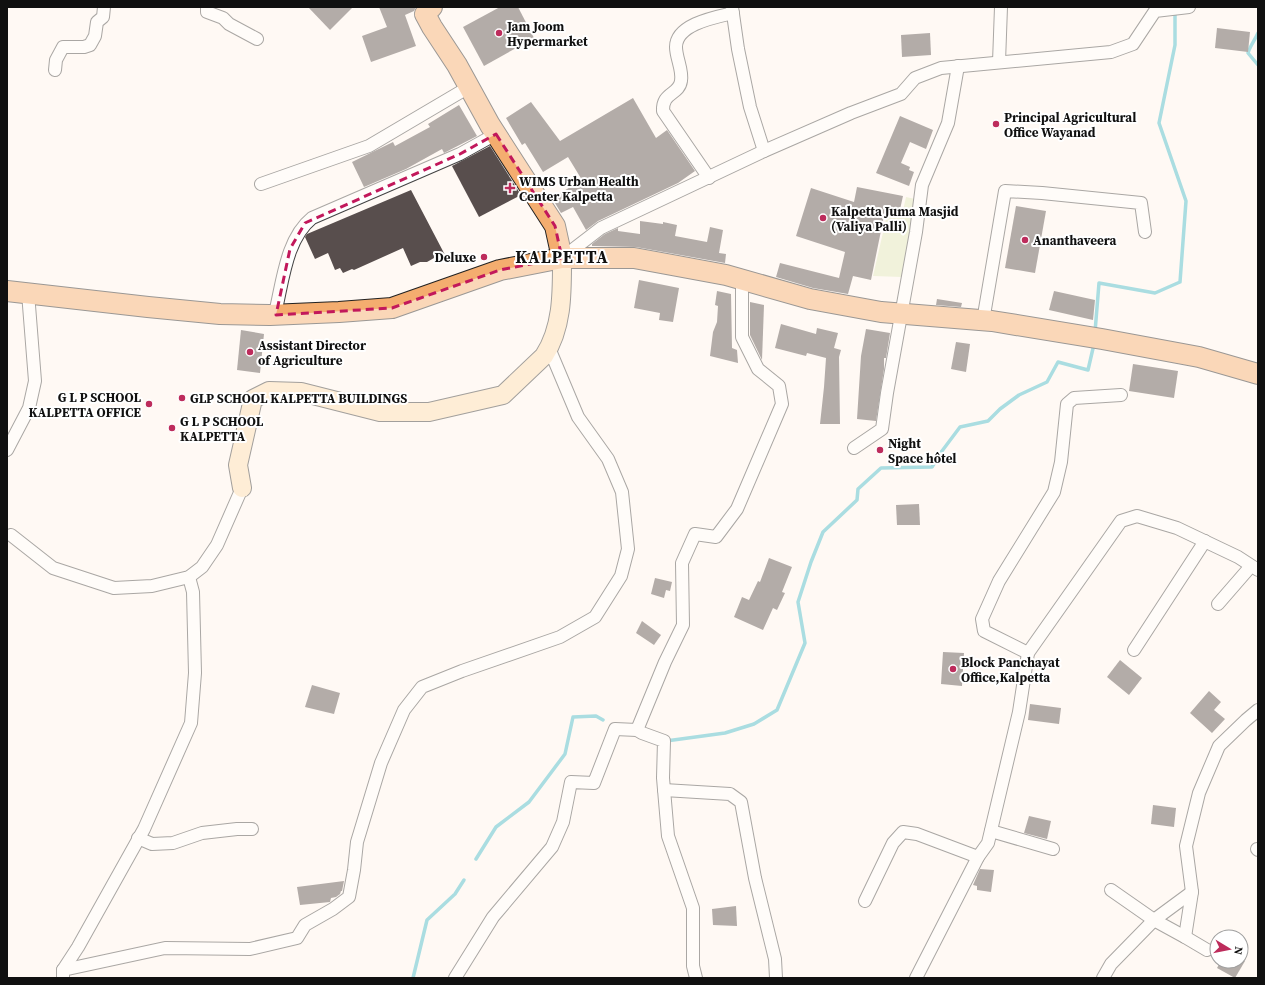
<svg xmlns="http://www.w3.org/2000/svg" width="1265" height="985" font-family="'Source Serif 4',serif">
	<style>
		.green { fill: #e0e9bd }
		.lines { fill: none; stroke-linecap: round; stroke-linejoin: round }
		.stream { stroke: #43bac9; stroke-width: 3.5 }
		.building { fill: #584e4d }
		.street-casing { stroke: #434343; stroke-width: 14 }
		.secondary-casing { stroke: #323232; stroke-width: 20 }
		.primary-casing { stroke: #212121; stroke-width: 22 }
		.street { stroke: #fff; stroke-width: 12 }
		.secondary { stroke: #fcdeb1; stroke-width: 18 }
		.primary { stroke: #f4ad6f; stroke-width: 20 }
		.marked { fill: none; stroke: #c2185b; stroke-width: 3; stroke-dasharray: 8 5; stroke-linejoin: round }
		.poi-dot { fill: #bd2c5c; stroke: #fff; stroke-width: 1.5 }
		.labels { text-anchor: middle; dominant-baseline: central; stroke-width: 4; stroke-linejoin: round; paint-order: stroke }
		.poi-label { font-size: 13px; font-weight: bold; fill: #101010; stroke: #fff; text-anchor: start }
		.district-label { font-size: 17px; font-weight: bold; letter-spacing: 1px; fill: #101010; stroke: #fff }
	</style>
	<rect width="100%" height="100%" fill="#fff9f4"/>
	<path class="green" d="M906,197L915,199L902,277L873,276L887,215H902Z"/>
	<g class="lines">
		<g class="stream">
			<path d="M1258,33C1255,40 1250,46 1248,53L1258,65"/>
			<path d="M1095,332L1099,283L1155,293L1180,282L1186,201L1159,123L1175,45V11"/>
			<path d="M666,741L725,733L754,724L777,710L805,643L798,602L811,562L823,532L857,500L858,489L881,468L932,467L942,451L960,427L988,421L1000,409L1019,395L1047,382L1058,362L1088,370L1094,344"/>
			<path d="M476,859L496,827L529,802L565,754L573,717L596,716L603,720"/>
			<path d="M413,978L427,920L455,894L464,880"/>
		</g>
	</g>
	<g class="building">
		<path d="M308,7H353L330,30Z"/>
		<path d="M379,7H416L414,11L405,15L416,46L371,62L362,36L387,27Z"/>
		<path d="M500,7H518L534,38L484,66L463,27Z"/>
		<path d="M1217,28L1250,32L1248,52L1215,48Z"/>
		<path d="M930,33L931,55L902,57L901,35Z"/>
		<path d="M633,98L656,138L667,130L695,171L678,183L598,221L586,230L573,207L561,213L552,198L582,180L568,157L543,172L525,143L522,145L506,118L531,102L560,141Z"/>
		<path d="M459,105L477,136L444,153L442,149L406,169L364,187L352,162L393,142L395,146L430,127L428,124Z"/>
		<path d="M900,116L933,130L926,149L910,142L901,163L910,167L909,170L914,172L909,186L876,173Z"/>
		<path d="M490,146L521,195L479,217L452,166Z"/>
		<path d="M857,187L903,196L899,214L885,211L871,280L853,276L848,294L813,288L776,277L780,263L839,278L845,252L796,236L811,188L854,202Z"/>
		<path d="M411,190L445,255L439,258H434L427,262H420L411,266L403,248L354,270L352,269L343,273L340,268L335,270L328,253L315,259L305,237L307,234Z"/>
		<path d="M1016,206L1046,211L1035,273L1005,268Z"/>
		<path d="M640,221L663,224V222L677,225L675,236L707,242L710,227L723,230L719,253L726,254L725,263L636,247L592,246V244L605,234L618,228V231L640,234Z"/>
		<path d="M639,280L679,288L673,322L659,320L660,313L634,308Z"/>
		<path d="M717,291L731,294L732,348L737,350L738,363L710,356L713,332L717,322L718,306L715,305Z"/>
		<path d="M1054,291L1095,300L1093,320L1049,310Z"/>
		<path d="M937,299L962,303L961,307L936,305Z"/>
		<path d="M750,302L764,305L762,360L750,335Z"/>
		<path d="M781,324L816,334L817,328L838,333L834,348L841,350L839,357L840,424H820L824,387L826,358L807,353L806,356L775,348Z"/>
		<path d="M866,329L890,333L886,358H884V369L876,421L857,419L861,356Z"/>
		<path d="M241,330L264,334L260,373L237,370Z"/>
		<path d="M956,342L970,344L966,372L951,369Z"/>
		<path d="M1133,364L1178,371L1174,398L1129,391Z"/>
		<path d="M919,504L920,525H897L896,505Z"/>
		<path d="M769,558L792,567L782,592L785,593L777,610L773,608L763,630L734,617L742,597L749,600L758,581L760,582Z"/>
		<path d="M655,578L672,582L670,591L666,590L664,598L651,594Z"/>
		<path d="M642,621L661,635L654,645L636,633Z"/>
		<path d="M943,652L964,653L962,686L941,684Z"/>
		<path d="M1120,660L1142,678L1129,695L1107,677Z"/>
		<path d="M312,685L340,693L334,714L305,707Z"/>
		<path d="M1209,691L1221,702L1214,710L1225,719L1212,733L1190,713Z"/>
		<path d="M1030,704L1061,708L1059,724L1028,720Z"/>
		<path d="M1153,805L1176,808L1174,827L1151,824Z"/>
		<path d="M1029,816L1051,821L1047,839L1024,833Z"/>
		<path d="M980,869L994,870L991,892L977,890V886L973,885Z"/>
		<path d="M344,881L342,891H341L340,894L336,897L331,898L330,902L300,905L297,887Z"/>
		<path d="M736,906L737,926L713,925L712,909Z"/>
		<path d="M1221,961H1245L1235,978L1217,968Z"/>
	</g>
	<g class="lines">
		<defs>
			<g id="street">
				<path d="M207,7V12L223,18L229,24L257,39"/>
				<path d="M732,7L738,49L750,107L764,151"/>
				<path d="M999,62L1001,7"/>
				<path d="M55,70L56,60L63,47H84L90,45L95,36L97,22L103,17L104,7"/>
				<path d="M709,178L663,111C662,92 679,95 681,81C683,70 676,58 676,47C676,24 716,17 733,13"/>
				<path d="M261,184L369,146L469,87"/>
				<path d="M562,258L601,228L764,151L851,113L901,94L915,78L941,68L1111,52L1133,44L1155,11L1189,7"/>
				<path d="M276,315V309C283,279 287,238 312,218L460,154L496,134"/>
				<path d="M983,321L1005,191L1042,193L1141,203L1145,232"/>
				<path d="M854,448L882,429L887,393L916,232L922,185L948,123L958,66"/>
				<path d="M7,450L29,408L35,381L28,293"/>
				<path d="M11,535L53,568L114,588L152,586L189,577L202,567L217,545L242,488"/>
				<path d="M1218,604L1251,566"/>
				<path d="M1134,650L1205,541"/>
				<path d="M1028,653L984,631L982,619L999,581L1054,492L1061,462L1067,404L1074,398L1121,395"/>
				<path d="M637,730L665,662L683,625L682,563L695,534L716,537L737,509L782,404L779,386L758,369L742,337V279"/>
				<path d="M664,790L730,794L741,802L755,878L775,959L776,978"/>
				<path d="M991,831L1053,849"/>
				<path d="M138,838L152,844L173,843L202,833L237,829H252"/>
				<path d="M1257,849L1258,850"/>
				<path d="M1111,890L1154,920L1185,937L1207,950"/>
				<path d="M865,901L893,843L903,832L917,834L978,857"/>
				<path d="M1185,937L1192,892L1186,846L1199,793L1219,746L1246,720L1258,710"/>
				<path d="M63,970L78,947L144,829L191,723L195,673L193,592L189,577"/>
				<path d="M63,978V970L165,948L250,949L297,938L305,925L333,909L349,897L354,870L357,842L381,763L404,710L422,687L462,671L560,637L595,617L621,576L628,549L622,492L608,459L578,417L549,348"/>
				<path d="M455,978L493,917L552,847L563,822L571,782L594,783L615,729L637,730L642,733L664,741L663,778L668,836L693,908V966L696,978"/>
				<path d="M916,978L978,857L988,843L1019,712L1028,653L1121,521L1137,516L1177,528L1238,557L1258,570"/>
				<path d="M1103,978L1111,964L1154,920L1192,892"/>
			</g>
			<path id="secondary" d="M242,488L238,465L253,399L269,391L301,392L380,412H429L503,395L544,356C563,327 562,291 562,258"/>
			<g id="primary">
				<path d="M432,7L425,14L432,27L457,65L490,125L555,226L562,258"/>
				<path d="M7,291L148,307L220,314L270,315L339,312L392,308L500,270L562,258H634L726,275L810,299L881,312L992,321L1102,339L1199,357L1258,374"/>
			</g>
		</defs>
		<use href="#street" class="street-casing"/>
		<use href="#secondary" class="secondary-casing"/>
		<use href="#primary" class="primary-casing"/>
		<use href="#street" class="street"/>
		<use href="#secondary" class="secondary"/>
		<use href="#primary" class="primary"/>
	</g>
	<path d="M0 0H1265V985H0ZM496,134L555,226L562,258L500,270L392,308L276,315L290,249L305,223L460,154Z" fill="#fff9f4" fill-opacity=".55" fill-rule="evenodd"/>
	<path class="marked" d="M496,134L555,226L562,258L500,270L392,308L276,315L290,249L305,223L460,154Z"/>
	<g class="poi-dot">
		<circle cx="499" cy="33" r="4"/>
		<circle cx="996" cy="124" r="4"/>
		<path d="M508 182h4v4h4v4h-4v4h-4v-4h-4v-4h4z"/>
		<circle cx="823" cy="218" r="4"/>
		<circle cx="1025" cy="240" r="4"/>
		<circle cx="484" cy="257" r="4"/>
		<circle cx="250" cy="352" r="4"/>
		<circle cx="182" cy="398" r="4"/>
		<circle cx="149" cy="404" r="4"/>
		<circle cx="172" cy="428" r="4"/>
		<circle cx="880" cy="450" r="4"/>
		<circle cx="953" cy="669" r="4"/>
	</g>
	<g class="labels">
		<g class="poi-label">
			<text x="507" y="26">Jam Joom<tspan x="507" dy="15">Hypermarket</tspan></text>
			<text x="1004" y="117">Principal Agricultural<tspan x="1004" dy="15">Office Wayanad</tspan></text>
			<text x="519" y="181">WIMS Urban Health<tspan x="519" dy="15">Center Kalpetta</tspan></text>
			<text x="831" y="211">Kalpetta Juma Masjid<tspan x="831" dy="15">(Valiya Palli)</tspan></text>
			<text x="1033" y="240">Ananthaveera</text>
			<text x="476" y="257" text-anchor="end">Deluxe</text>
			<text x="258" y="345">Assistant Director<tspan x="258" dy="15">of Agriculture</tspan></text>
			<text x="141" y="397" text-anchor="end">G L P SCHOOL<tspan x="141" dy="15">KALPETTA OFFICE</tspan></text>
			<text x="190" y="398">GLP SCHOOL KALPETTA BUILDINGS</text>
			<text x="180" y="421">G L P SCHOOL<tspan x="180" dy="15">KALPETTA</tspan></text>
			<text x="888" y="443">Night<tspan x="888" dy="15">Space hôtel</tspan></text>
			<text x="961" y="662">Block Panchayat<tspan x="961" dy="15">Office,Kalpetta</tspan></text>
		</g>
		<g class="district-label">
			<text x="562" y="257">KALPETTA</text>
		</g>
	</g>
	<rect width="1265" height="985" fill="none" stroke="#101010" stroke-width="16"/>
	<g transform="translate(1229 949) rotate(100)"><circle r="19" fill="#ffffff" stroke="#9f9f9f"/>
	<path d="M0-3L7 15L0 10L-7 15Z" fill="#bd2c5c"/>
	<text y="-6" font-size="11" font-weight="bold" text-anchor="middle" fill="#101010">N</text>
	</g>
</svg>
